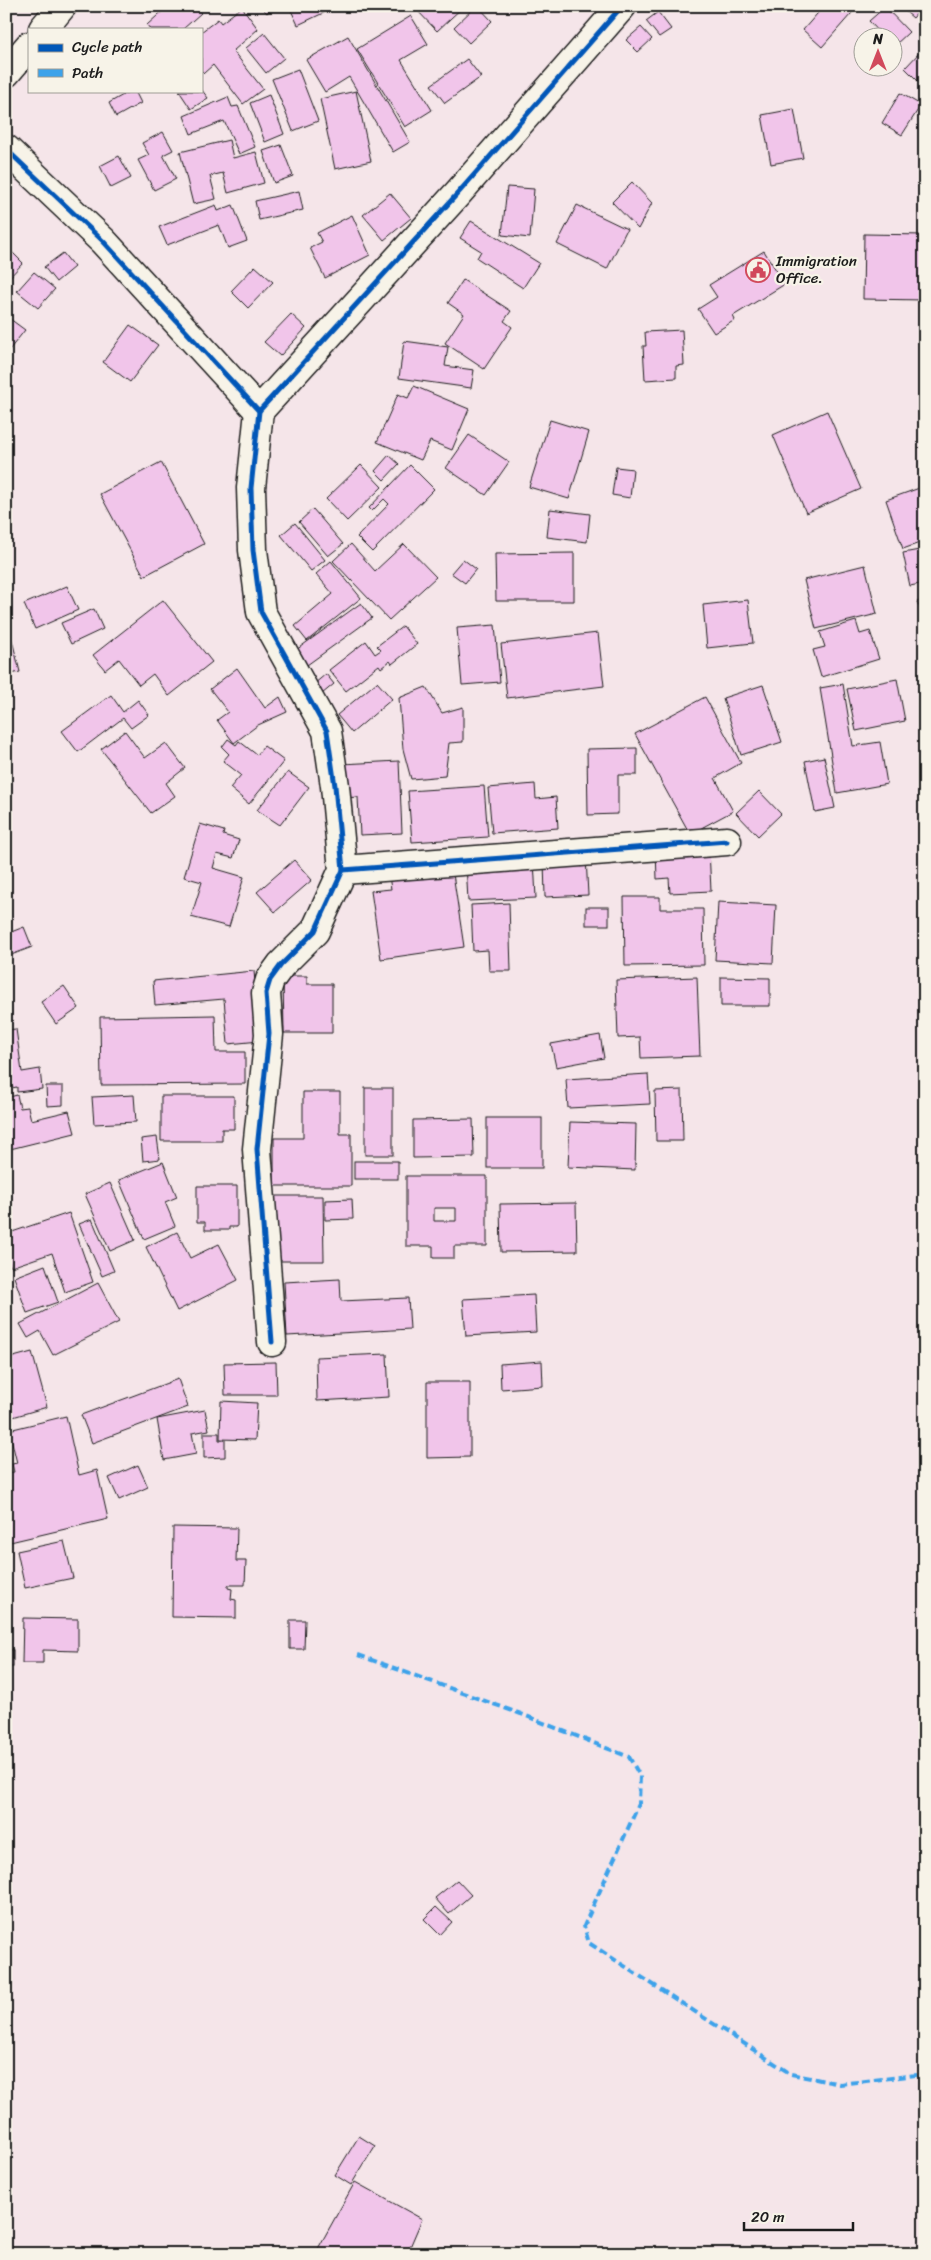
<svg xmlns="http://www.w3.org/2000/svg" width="931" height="2260" font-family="Sriracha,sans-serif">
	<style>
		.building { fill: #f1c5ea; stroke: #1c1c1c; fill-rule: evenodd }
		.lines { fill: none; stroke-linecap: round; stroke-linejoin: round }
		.minor-casing { stroke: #1c1c1c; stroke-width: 31 }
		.secondary-casing { stroke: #1c1c1c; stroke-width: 31 }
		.minor { stroke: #f7f3e8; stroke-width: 28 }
		.secondary { stroke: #f7f3e8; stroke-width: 28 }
		.quiet { stroke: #3da2ea; stroke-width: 4; stroke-dasharray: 8 4; stroke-linecap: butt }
		.cycleway-casing { stroke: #f7f3e8; stroke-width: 8 }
		.cycleway { stroke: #0057b8; stroke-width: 5 }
		.labels { text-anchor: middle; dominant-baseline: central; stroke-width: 4.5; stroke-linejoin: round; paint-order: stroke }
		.poi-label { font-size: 15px; fill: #1c1c1c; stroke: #f7f3e8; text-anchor: start }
	</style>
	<rect width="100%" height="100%" fill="#f5e5e9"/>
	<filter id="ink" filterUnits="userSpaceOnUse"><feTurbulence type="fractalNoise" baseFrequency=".02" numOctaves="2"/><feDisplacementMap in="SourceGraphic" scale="10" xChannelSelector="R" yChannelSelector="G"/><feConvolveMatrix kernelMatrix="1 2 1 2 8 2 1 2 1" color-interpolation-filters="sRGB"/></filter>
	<g filter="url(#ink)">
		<g class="building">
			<path d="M168,6H194L201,13L183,29H150L147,25Z"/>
			<path d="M260,6H274L267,13Z"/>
			<path d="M289,6H338L298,25Z"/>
			<path d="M413,6H464L437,31Z"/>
			<path d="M476,6H478L492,21L469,43L454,27Z"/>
			<path d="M824,6H858L822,47L803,30Z"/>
			<path d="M899,6H923L913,18Z"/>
			<path d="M242,7L258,29L233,51L263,89L243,104L213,65L204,73L201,70V32L218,19L221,23Z"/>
			<path d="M885,7L909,32L894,46V38H885L869,21Z"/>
			<path d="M658,12L671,29L659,37L646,21Z"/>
			<path d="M411,16L428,44L401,60L432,110L405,127L357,49Z"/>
			<path d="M641,27L652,39L638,52L626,40Z"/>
			<path d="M264,33L284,58L266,73L246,48Z"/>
			<path d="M348,36L410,142L393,152L349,77L325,92L306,60Z"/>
			<path d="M920,52L925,57V81L921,84L905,68Z"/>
			<path d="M467,59L481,77L445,103L431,85Z"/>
			<path d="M298,69L318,121L293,131L272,79Z"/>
			<path d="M201,89L208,98L191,109L179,91H201Z"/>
			<path d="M130,91H135L141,103L116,117L109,103Z"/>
			<path d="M356,91L371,161L335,169L320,99Z"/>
			<path d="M900,93L921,105L902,135L882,123Z"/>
			<path d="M269,95L284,134L265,142L250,103Z"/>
			<path d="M228,97L232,107L238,106L255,147L239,154L224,121L191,134L184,116Z"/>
			<path d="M794,109L803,158L771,164L762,115Z"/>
			<path d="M163,132L173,150L163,155L176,179L154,190L138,160L149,155L142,143Z"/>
			<path d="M229,140L233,158L256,152L264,183L228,193L223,173L210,176L216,199L193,204L180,152Z"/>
			<path d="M281,145L293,176L274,183L263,151Z"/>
			<path d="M119,156L131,178L111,188L100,166Z"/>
			<path d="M632,182L652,203L638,229L612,202Z"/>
			<path d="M507,187L534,189L530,238L502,235Z"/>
			<path d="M299,191L303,210L259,220L255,201Z"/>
			<path d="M390,193L411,218L384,240L363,215Z"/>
			<path d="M216,205L218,211L233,205L247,241L228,248L219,225L167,245L159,227Z"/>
			<path d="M577,205L627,229L607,269L557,244Z"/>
			<path d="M352,215L370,255L325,278L310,248L322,242L317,233Z"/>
			<path d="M471,221L539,263L523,288L477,258L481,251L460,238Z"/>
			<path d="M864,234L925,235V300L863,299Z"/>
			<path d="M6,246L23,263L6,281Z"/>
			<path d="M764,251L785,284L733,316L735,320L714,333L698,309L717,297L709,285Z"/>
			<path d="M63,253L74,267L56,282L44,267Z"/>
			<path d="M255,266L273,282L248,308L231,291Z"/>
			<path d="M34,272L55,289L38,308L17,291Z"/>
			<path d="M463,280L511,311L504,321L512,327L484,369L445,343L464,314L448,303Z"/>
			<path d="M291,314L306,328L280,356L264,342Z"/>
			<path d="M6,316L25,330L6,354Z"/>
			<path d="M130,325L158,345L130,382L103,362Z"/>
			<path d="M682,330L684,365L676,366V378L645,380L643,346H646L645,332Z"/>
			<path d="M404,341L448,347L445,366L474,370L471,388L399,378Z"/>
			<path d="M414,386L469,409L452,450L430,441L421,460L377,442L398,394L408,398Z"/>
			<path d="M827,411L861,489L806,513L773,435Z"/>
			<path d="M550,420L589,432L569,499L529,487Z"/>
			<path d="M469,435L509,462L486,495L446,468Z"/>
			<path d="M389,455L399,464L384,480L375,471Z"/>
			<path d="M161,462L204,544L144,576L100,494Z"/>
			<path d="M361,465L382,487L347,521L326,499Z"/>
			<path d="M410,465L434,489L372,552L357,537L389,504L384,499L372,511L369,508Z"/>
			<path d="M616,467L633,469L630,498L612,495Z"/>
			<path d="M925,486V541L903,549L886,500Z"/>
			<path d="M313,509L343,544L328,556L299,522Z"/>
			<path d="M550,509L590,514L587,542L547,537Z"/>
			<path d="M295,523L325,560L311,571L281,535Z"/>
			<path d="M351,544L375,571L404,544L436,577L389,620L333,561Z"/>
			<path d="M925,549V583L910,586L903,553Z"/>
			<path d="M574,553V601H496L495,554Z"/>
			<path d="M463,559L476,569L465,583L451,573Z"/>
			<path d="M331,561L361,598L307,641L295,626L333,594L316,574Z"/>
			<path d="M865,565L877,614L816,629L804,580Z"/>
			<path d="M67,586L78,610L35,629L24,604Z"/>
			<path d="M925,598V619L917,602Z"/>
			<path d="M163,600L212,662L169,696L153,674L139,685L119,659L105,670L93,655Z"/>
			<path d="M748,600L753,643L707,648L703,605Z"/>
			<path d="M361,603L372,618L307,665L296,650Z"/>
			<path d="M94,609L103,629L71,644L61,623Z"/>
			<path d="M856,621L860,634L870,631L879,659L821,677L813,650L825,647L820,632Z"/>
			<path d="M495,625L500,682L462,685L457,628Z"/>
			<path d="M403,626L417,644L392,664L390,661L381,668L379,665L346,691L329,670L366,641L375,654L381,650L377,646Z"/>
			<path d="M598,633L604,686L507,698L501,644Z"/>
			<path d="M12,640L20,672L6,675V641Z"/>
			<path d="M237,668L265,708L280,697L287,712L258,725L234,743L217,720L228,712L210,689Z"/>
			<path d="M326,674L334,684L322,694L314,684Z"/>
			<path d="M897,679L905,721L856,731L847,689Z"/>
			<path d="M377,682L392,699L352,733L337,715Z"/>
			<path d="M843,684L853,746L880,742L887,784L837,793L820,688Z"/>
			<path d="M763,685L782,742L741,755L723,698Z"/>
			<path d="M426,687L442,713L463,707V742L449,743L445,776L411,779L403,749L399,698Z"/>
			<path d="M111,695L123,712L138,700L149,715L131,728L123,718L78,752L62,731Z"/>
			<path d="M705,697L741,763L715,778L733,811L690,834L635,734Z"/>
			<path d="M125,731L145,758L166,743L185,768L166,783L175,796L151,813L101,749Z"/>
			<path d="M228,739L236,745L239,741L257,755L264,746L284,761L249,804L230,788L241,775L223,761L229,754L222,747Z"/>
			<path d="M637,748V775H618V814L588,815L587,749Z"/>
			<path d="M824,757L835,808L815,812L805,761Z"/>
			<path d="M399,761L402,833L360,835L358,797L344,798L342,764Z"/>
			<path d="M288,772L309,787L280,825L257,810Z"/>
			<path d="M535,784L536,799L556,797L558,828L492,833L488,788Z"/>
			<path d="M484,786L488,837L412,842L408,791Z"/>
			<path d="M759,791L781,814L758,836L736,813Z"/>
			<path d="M200,824L224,831L223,835L239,840L233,858L217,854L213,868L244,877L229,927L191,917L202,882L184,877Z"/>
			<path d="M709,849L711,891L670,893L669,878L657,879L656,851Z"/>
			<path d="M586,857L588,895L545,897L544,860Z"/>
			<path d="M294,860L312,880L275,912L257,892Z"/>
			<path d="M534,860L536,898L468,901L466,863Z"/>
			<path d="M452,867L464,947L381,959L371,891L391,889L389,876Z"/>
			<path d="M624,897H660V909H703L704,965L625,966Z"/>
			<path d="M718,902L776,905L773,963L715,960Z"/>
			<path d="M509,903L511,971H489L488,950L473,951L471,905Z"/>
			<rect x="586" y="907" width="23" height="18"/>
			<path d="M24,927L32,947L6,957V934Z"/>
			<path d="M254,971L260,1041L228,1044L224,999L155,1005L153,981Z"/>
			<path d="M283,976H307V984H332V1033H284Z"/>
			<path d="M697,977L700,1056L641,1058L640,1037L618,1038L616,980Z"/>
			<path d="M721,977L770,978V1006H721Z"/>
			<path d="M64,986L79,1008L56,1024L41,1002Z"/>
			<path d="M215,1015L216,1052H245V1084L101,1085L100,1017Z"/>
			<path d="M16,1029L22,1072L40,1069L42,1089L17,1092V1087L6,1089V1030Z"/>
			<path d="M600,1035L604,1058L556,1067L551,1044Z"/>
			<path d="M648,1074L650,1104L568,1108L566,1079Z"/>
			<path d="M46,1086H63V1105L47,1106Z"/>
			<rect x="365" y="1088" width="28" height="67"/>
			<path d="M682,1090L683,1141H656L655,1091Z"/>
			<path d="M303,1092H340V1134H351V1186H274V1138H303Z"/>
			<path d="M17,1095L20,1108L28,1107L31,1120L69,1111L75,1133L6,1150V1098Z"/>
			<path d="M134,1095L136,1122L94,1124L92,1097Z"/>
			<path d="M161,1096H234V1129H222V1141H161Z"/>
			<rect x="487" y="1118" width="55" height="50"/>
			<path d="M473,1119L474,1157L413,1158V1120Z"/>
			<path d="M570,1122L636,1124L635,1170L568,1167Z"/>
			<path d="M157,1137L160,1159L143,1161L141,1139Z"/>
			<rect x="354" y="1161" width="44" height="18"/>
			<path d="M163,1162L177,1197L165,1202L175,1226L144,1239L119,1180Z"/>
			<path d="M406,1176H487V1246H454V1258H433V1246H406ZM434,1208H456V1221H434Z"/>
			<path d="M110,1183L135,1240L110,1251L85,1194Z"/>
			<path d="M197,1186H237V1227H229V1230H205V1222H197Z"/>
			<path d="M273,1196H323L324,1261H275Z"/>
			<path d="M352,1199L353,1219L325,1220V1200Z"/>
			<path d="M576,1203L577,1251L501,1252L500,1204Z"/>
			<path d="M69,1213L93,1282L65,1292L52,1253L11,1267L6,1255V1234Z"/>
			<path d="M92,1219L114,1271L102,1276L79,1224Z"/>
			<path d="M177,1232L190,1258L219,1244L238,1280L177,1311L146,1247Z"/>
			<path d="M45,1265L58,1302L27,1313L14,1277Z"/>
			<path d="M340,1279L341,1301L408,1298L410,1329L287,1336L284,1282Z"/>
			<path d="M98,1283L119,1322L53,1355L40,1331L28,1338L20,1324Z"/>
			<path d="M534,1295L536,1332L466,1336L463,1299Z"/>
			<path d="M32,1352L47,1407L6,1419V1359Z"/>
			<path d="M387,1354L389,1397L317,1401L316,1357Z"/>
			<path d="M542,1361L543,1386L501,1389L500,1364Z"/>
			<path d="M276,1362L277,1395H225L224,1363Z"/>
			<path d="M178,1379L188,1407L92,1443L81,1415Z"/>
			<path d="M427,1382H470V1457L427,1458Z"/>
			<path d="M221,1401L257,1403L255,1440L220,1439Z"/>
			<path d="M205,1410L209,1430L192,1433L196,1454L164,1460L157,1419Z"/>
			<path d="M66,1416L79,1475L97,1470L108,1519L6,1543V1473L14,1472L12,1464L17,1463L9,1430Z"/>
			<path d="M204,1433H219V1440H225V1457L204,1458Z"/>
			<path d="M138,1465L148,1487L119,1500L109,1478Z"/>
			<path d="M173,1527L237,1528L236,1561H246L245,1585H228V1588L232,1589L231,1599L236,1600V1618L172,1617Z"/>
			<path d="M64,1541L73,1578L25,1588L17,1551Z"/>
			<path d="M23,1618L78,1619V1651L43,1650V1663H22Z"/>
			<path d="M290,1620H305L304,1649H290Z"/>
			<rect x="6" y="1650" width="7" height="17"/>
			<path d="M457,1880L471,1895L449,1914L435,1898Z"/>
			<path d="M436,1907L452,1922L440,1935L424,1919Z"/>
			<path d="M359,2136L375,2146L351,2185L335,2175Z"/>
			<path d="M355,2182L422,2219L407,2254H315Z"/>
		</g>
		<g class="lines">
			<defs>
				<g id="minor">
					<path d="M6,149L103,241L259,411L459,192L622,6"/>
					<path d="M259,411L251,488L253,550L261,612L327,731L335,786L343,870L315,931L281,965L270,980L266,993L269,1034L257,1149L272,1342"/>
					<path d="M343,870L727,841"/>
				</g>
				<g id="secondary">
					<path d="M43,29L62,6"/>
					<path d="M6,73L29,46"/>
				</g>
			</defs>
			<use href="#minor" class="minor-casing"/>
			<use href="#secondary" class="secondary-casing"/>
			<use href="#minor" class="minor"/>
			<use href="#secondary" class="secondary"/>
			<path class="quiet" d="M358,1655L521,1714L629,1757L640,1776L639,1804L584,1926L589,1943L791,2074L840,2084L925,2074"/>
			<defs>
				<g id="cycleway">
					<path d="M6,149L103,241L259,411L459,192L622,6"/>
					<path d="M259,411L251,488L253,550L261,612L327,731L335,786L343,870L315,931L281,965L270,980L266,993L269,1034L257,1149L272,1342"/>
					<path d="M343,870L727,841"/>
				</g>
			</defs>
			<use href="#cycleway" class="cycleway-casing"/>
			<use href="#cycleway" class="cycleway"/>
		</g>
	</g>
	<defs>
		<symbol id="civic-ring" viewBox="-11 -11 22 22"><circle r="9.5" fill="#f7f3e8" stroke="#d1495b" stroke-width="1.5"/><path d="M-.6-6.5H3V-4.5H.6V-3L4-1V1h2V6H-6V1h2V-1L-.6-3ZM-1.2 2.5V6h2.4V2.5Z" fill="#d1495b"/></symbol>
	</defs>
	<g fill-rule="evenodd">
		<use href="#civic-ring" x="744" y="256" width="28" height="28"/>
	</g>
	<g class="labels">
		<g class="poi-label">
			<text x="776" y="261">Immigration<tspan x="776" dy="17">Office.</tspan></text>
		</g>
	</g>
	<rect width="931" height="2260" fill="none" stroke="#f7f3e8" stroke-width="25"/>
	<rect x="12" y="12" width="906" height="2235" fill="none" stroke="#1c1c1c" stroke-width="2" filter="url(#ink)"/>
	<rect x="28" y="28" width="175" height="65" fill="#f7f3e8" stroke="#9f9d96"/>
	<rect x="38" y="44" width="25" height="8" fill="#0057b8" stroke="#9f9d96"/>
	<text x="72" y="52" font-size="15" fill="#1c1c1c">Cycle path</text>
	<rect x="38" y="69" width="25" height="8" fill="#3da2ea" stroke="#9f9d96"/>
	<text x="72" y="78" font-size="15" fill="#1c1c1c">Path</text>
	<g transform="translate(878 52)"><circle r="24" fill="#f7f3e8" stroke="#9f9d96"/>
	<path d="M0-4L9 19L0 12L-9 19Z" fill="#d1495b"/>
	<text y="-8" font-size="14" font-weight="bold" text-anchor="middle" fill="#1c1c1c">N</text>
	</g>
	<path d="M744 2222v8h109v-8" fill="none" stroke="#1c1c1c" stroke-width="2.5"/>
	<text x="751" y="2222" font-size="15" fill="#1c1c1c" stroke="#f7f3e8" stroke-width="4" paint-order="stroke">20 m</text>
</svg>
